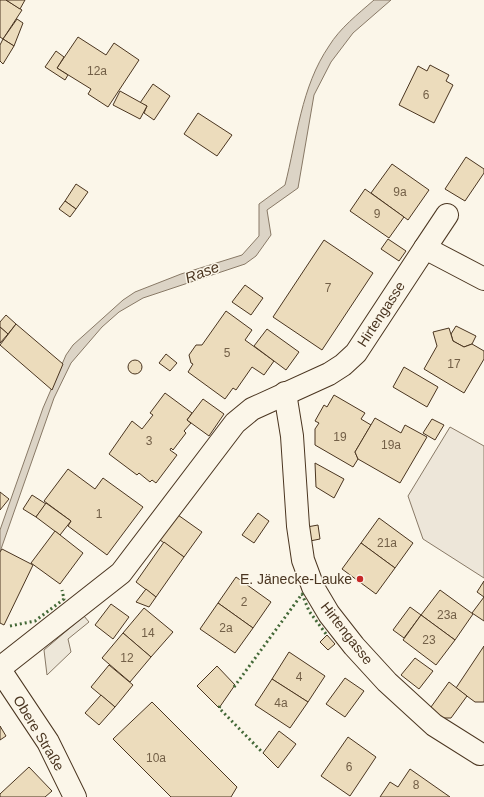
<svg xmlns="http://www.w3.org/2000/svg" width="484" height="797" font-family="Helvetica,sans-serif">
	<style>
		.green { fill: #ede6d9; stroke: #887966 }
		.parking { fill: #ede7d9; stroke: #887966 }
		.water { fill: #dcd4c6; stroke: #887966 }
		.building { fill: #ecdcbc; stroke: #4a3520 }
		.lines { fill: none; stroke-linecap: round; stroke-linejoin: round }
		.street-casing { stroke: #4a3520; stroke-width: 24 }
		.secondary-casing { stroke: #4a3520; stroke-width: 24 }
		.street { stroke: #fbf6e9; stroke-width: 22 }
		.secondary { stroke: #fbf6e9; stroke-width: 22 }
		.hedge { stroke: #436837; stroke-width: 3; stroke-dasharray: 2 3; stroke-linecap: butt }
		.poi-dot { fill: #c62828; stroke: #fbf6e9; stroke-width: 1.5 }
		.labels { text-anchor: middle; dominant-baseline: central; stroke-width: 3; stroke-linejoin: round; paint-order: stroke }
		.number-label { font-size: 12px; fill: #725f47 }
		.street-label { font-size: 14px; fill: #4a3520; stroke: #fbf6e9 }
		.poi-label { font-size: 14px; fill: #4a3520; stroke: #fbf6e9; text-anchor: end }
		.water-label { font-size: 15px; font-style: italic; fill: #4a3520; stroke: #fbf6e9 }
	</style>
	<rect width="100%" height="100%" fill="#fbf6e9"/>
	<path class="green" d="M450,427L484,446V578L423,539L408,496Z"/>
	<path class="parking" d="M84,616L89,622L68,639L71,652L47,675L44,650Z"/>
	<path class="water" d="M374,0H391L353,33L331,62L314,95L298,188L267,210L271,235L256,256L245,264L143,298L119,312L102,327L71,363L54,398L0,552V530L43,408L66,355L73,345L123,300L135,292L181,274L242,255L259,236V204L285,185C297,138 301,87 329,46C340,28 358,14 374,0Z"/>
	<g class="building">
		<path d="M0,0H6L22,10L3,39L0,37Z"/>
		<path d="M6,0H25L20,9Z"/>
		<path d="M17,19L23,23L14,46L3,39Z"/>
		<path d="M78,37L106,55L114,43L139,60L108,107L88,94L91,89L57,68Z"/>
		<path d="M3,39L14,46L3,64L0,61V45Z"/>
		<path d="M56,51L64,57L57,68L68,75L65,80L45,67Z"/>
		<path d="M430,65L449,75L446,81L453,85L434,123L399,105L418,66L427,71Z"/>
		<path d="M153,84L170,96L154,120L144,113L147,106L140,103Z"/>
		<path d="M120,91L147,106L140,119L113,105Z"/>
		<path d="M198,113L232,135L217,156L184,134Z"/>
		<path d="M466,157L484,169V173L465,201L445,189Z"/>
		<path d="M392,164L429,190L408,220L371,193Z"/>
		<path d="M76,184L88,192L76,209L65,201Z"/>
		<path d="M365,189L404,217L389,238L350,211Z"/>
		<path d="M65,201L76,209L70,217L59,209Z"/>
		<path d="M388,239L406,251L399,261L381,249Z"/>
		<path d="M324,240L373,273L322,350L273,317Z"/>
		<path d="M245,285L263,298L251,315L232,302Z"/>
		<path d="M226,311L252,330L245,340L274,361L264,375L252,367L236,390L233,388L225,399L188,372L193,364L191,363L189,355L196,345H202Z"/>
		<path d="M6,315L16,324L8,334L0,327V322Z"/>
		<path d="M16,324L63,364L52,390L0,345Z"/>
		<path d="M456,326L476,336L472,344L464,347L453,341L451,334Z"/>
		<path d="M0,327L8,334L0,343Z"/>
		<path d="M449,328L453,341L464,347L472,344L484,351V359L464,393L424,369L437,346L433,332Z"/>
		<path d="M267,329L299,352L286,370L254,346Z"/>
		<path d="M166,354L177,363L170,371L159,363Z"/>
		<circle cx="135" cy="367" r="7"/>
		<path d="M404,367L438,387L427,407L393,387Z"/>
		<path d="M165,393L192,413L187,420L191,423L184,431L186,433L173,450L171,448L170,450L177,455L156,483L152,480L150,482L139,473L137,475L109,454L132,421L142,429L153,415L150,413Z"/>
		<path d="M334,395L365,413L361,419L371,425L355,452L358,459L353,467L315,445V429L319,423L315,421L324,405L327,407Z"/>
		<path d="M203,399L224,414L209,436L187,420Z"/>
		<path d="M375,418L401,433L405,425L427,437L400,483L358,459L355,452Z"/>
		<path d="M432,419L444,425L435,440L423,433Z"/>
		<path d="M315,463L344,479L334,498L316,487Z"/>
		<path d="M68,469L95,489L103,478L143,507L107,555L68,526L71,521L44,501Z"/>
		<path d="M0,492L9,499L0,510Z"/>
		<path d="M32,495L46,504L36,517L23,509Z"/>
		<path d="M46,503L71,521L60,535L36,517Z"/>
		<path d="M258,513L269,521L254,543L242,535Z"/>
		<path d="M178,515L202,532L184,557L160,540Z"/>
		<path d="M379,518L413,543L395,568L361,543Z"/>
		<path d="M318,525L320,539L310,541L307,527Z"/>
		<path d="M55,531L83,553L60,584L31,563Z"/>
		<path d="M164,542L184,557L156,597L136,582Z"/>
		<path d="M361,543L395,568L376,594L342,569Z"/>
		<path d="M2,549L33,565L4,625L0,623V552Z"/>
		<path d="M236,577L271,602L253,628L218,603Z"/>
		<path d="M484,581V621L472,613L484,597L477,592Z"/>
		<path d="M146,589L156,597L149,607L136,602Z"/>
		<path d="M440,590L473,614L455,640L421,615Z"/>
		<path d="M218,603L253,628L235,653L200,629Z"/>
		<path d="M111,604L129,617L113,639L95,625Z"/>
		<path d="M410,607L421,615L404,638L393,630Z"/>
		<path d="M144,608L173,632L151,657L123,633Z"/>
		<path d="M421,615L455,640L436,665L403,640Z"/>
		<path d="M123,633L151,657L130,682L102,658Z"/>
		<path d="M327,635L335,644L328,650L320,642Z"/>
		<path d="M484,646V702H475L456,688Z"/>
		<path d="M289,652L325,676L308,702L272,679Z"/>
		<path d="M415,658L433,671L419,689L401,675Z"/>
		<path d="M109,665L133,685L115,707L91,687Z"/>
		<path d="M217,666L235,685L219,708L197,686Z"/>
		<path d="M345,678L364,691L345,717L326,704Z"/>
		<path d="M272,679L308,702L290,728L255,705Z"/>
		<path d="M449,682L467,696L451,718H442L431,707Z"/>
		<path d="M101,695L115,707L99,725L85,713Z"/>
		<path d="M152,702L237,787L231,797H171L113,739Z"/>
		<path d="M0,726L6,736L0,740Z"/>
		<path d="M279,731L296,744L278,768L263,753Z"/>
		<path d="M348,737L376,757L350,796L321,776Z"/>
		<path d="M29,767L52,791L45,797H0V794Z"/>
		<path d="M410,769L450,797H380L390,782L398,787Z"/>
	</g>
	<g class="lines">
		<defs>
			<g id="street">
				<path d="M425,248L447,215"/>
				<path d="M285,393L292,436L298,526L303,560L313,587L329,614L354,646L387,682L434,725L480,754"/>
				<path d="M0,668L121,573L235,423L252,409L329,374L343,365L356,353L425,248L484,279"/>
			</g>
			<path id="secondary" d="M0,670L48,742L75,797"/>
		</defs>
		<use href="#street" class="street-casing"/>
		<use href="#secondary" class="secondary-casing"/>
		<use href="#street" class="street"/>
		<use href="#secondary" class="secondary"/>
		<g class="hedge">
			<path d="M10,626L35,621L64,599L62,590"/>
			<path d="M234,687L302,594L309,611L326,634"/>
			<path d="M220,706L219,708L263,753"/>
		</g>
	</g>
	<circle class="poi-dot" cx="360" cy="579" r="4"/>
	<g class="labels">
		<g class="number-label">
			<text x="97" y="71">12a</text>
			<text x="426" y="95">6</text>
			<text x="400" y="192">9a</text>
			<text x="377" y="214">9</text>
			<text x="328" y="288">7</text>
			<text x="227" y="353">5</text>
			<text x="454" y="364">17</text>
			<text x="340" y="437">19</text>
			<text x="149" y="441">3</text>
			<text x="391" y="445">19a</text>
			<text x="99" y="514">1</text>
			<text x="387" y="543">21a</text>
			<text x="244" y="602">2</text>
			<text x="447" y="615">23a</text>
			<text x="226" y="628">2a</text>
			<text x="148" y="633">14</text>
			<text x="429" y="640">23</text>
			<text x="127" y="658">12</text>
			<text x="299" y="677">4</text>
			<text x="281" y="703">4a</text>
			<text x="156" y="758">10a</text>
			<text x="349" y="767">6</text>
			<text x="416" y="785">8</text>
		</g>
		<g class="street-label">
			<text transform="translate(381 314) rotate(-57)">Hirtengasse</text>
			<text transform="translate(347 633) rotate(52)">Hirtengasse</text>
			<text transform="translate(39 733) rotate(59)">Obere Straße</text>
		</g>
		<g class="poi-label">
			<text x="352" y="579">E. Jänecke-Lauke</text>
		</g>
		<g class="water-label">
			<text transform="translate(202 272) rotate(-21)">Rase</text>
		</g>
	</g>
</svg>
